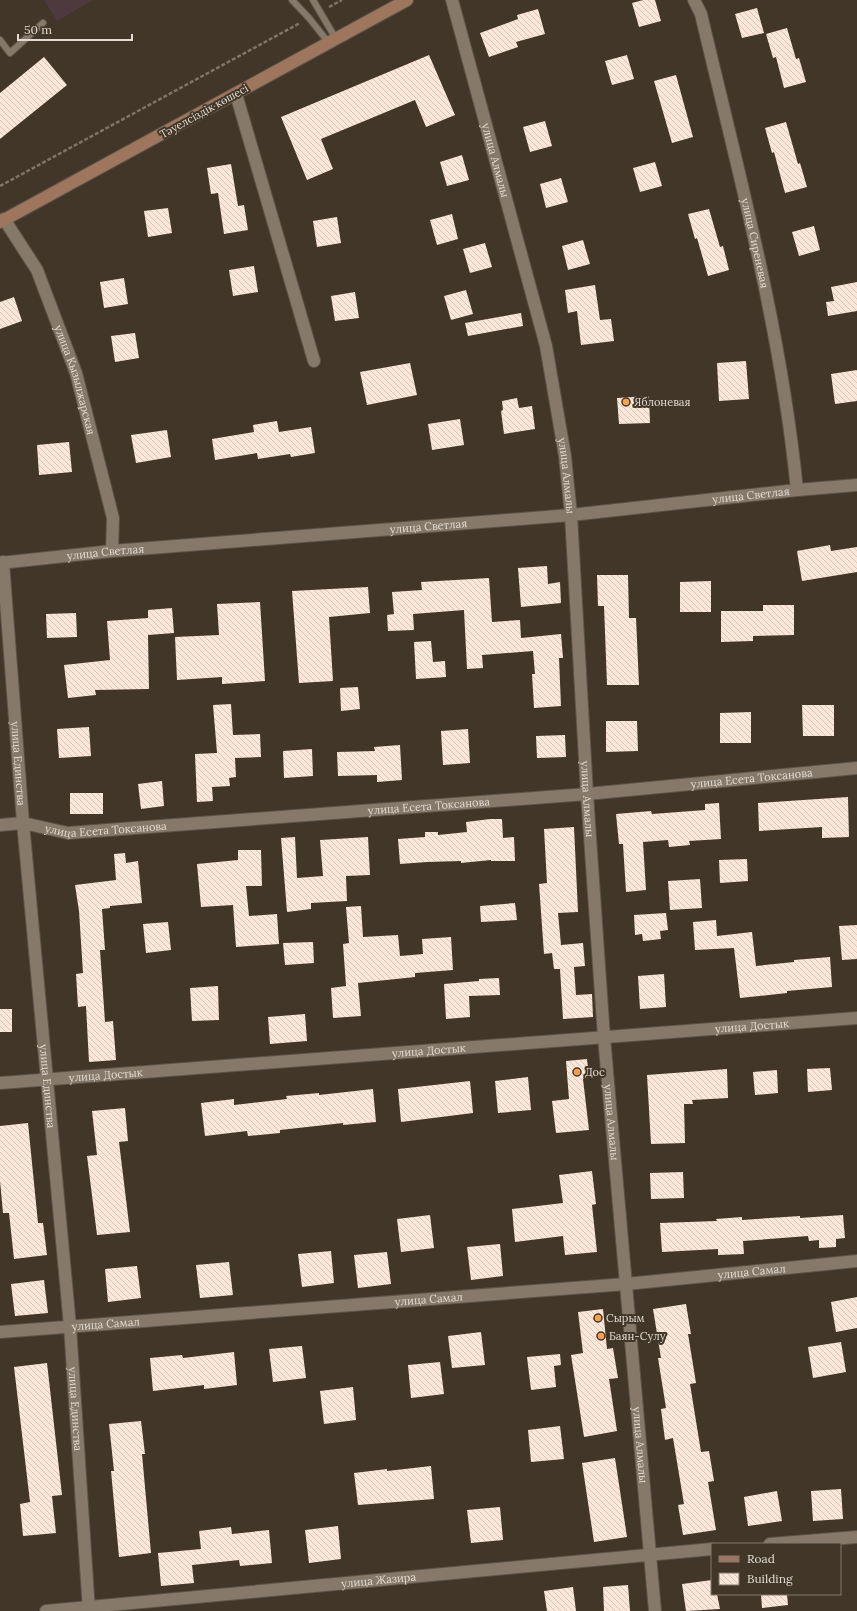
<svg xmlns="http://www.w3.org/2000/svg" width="857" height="1611" font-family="Lora,serif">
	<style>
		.education { fill: #4e393e }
		.building { fill: url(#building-back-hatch) }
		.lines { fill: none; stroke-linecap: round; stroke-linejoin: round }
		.service-casing { stroke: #5c5247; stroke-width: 8 }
		.minor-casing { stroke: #5c5247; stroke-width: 14 }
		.secondary-casing { stroke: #5c5247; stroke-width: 14 }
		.path { stroke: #7e7569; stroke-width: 2.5; stroke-dasharray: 4 2; stroke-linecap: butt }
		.service { stroke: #86796a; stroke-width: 6 }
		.minor { stroke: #86796a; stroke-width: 12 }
		.secondary { stroke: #9e765e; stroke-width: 12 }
		.poi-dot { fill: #f9a04c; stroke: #413628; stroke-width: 1.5 }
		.labels { text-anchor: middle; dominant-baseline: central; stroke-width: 4; stroke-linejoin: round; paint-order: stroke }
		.street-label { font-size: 11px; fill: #e3dbd3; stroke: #413628 }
		.poi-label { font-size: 11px; fill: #e3dbd3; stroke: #413628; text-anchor: start }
	</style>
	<defs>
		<pattern id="building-back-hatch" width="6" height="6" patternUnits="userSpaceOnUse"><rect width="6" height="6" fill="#fbe6da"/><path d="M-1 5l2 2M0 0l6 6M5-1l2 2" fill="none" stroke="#d6c5bb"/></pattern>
	</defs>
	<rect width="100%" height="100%" fill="#413628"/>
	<path class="education" d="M44,0H93L57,21Z"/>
	<g class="building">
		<path d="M643,0H655L661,21L639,27L632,3Z"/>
		<path d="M757,8L764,33L742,38L735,14Z"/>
		<path d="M538,9L545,34L516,42L518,47L489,57L480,33L518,19L517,15Z"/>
		<path d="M787,28L796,59L799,58L806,82L784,88L776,57L773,58L766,34Z"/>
		<path d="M429,55L455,115L426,127L415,100L321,139L333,169L307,180L281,117Z"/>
		<path d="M627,55L634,79L612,85L605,61Z"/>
		<path d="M44,57L67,85L0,139V93Z"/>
		<path d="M676,75L693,137L672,143L654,81Z"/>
		<path d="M545,121L552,146L530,152L523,127Z"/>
		<path d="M786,122L798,164L800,163L807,187L785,193L774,152L772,153L765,128Z"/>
		<path d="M462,155L469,180L447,186L440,162Z"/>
		<path d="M655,162L662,186L640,192L633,168Z"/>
		<path d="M231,164L238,206L244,205L248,230L224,234L218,193L211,194L207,168Z"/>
		<path d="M561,178L568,202L546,208L540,184Z"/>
		<path d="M168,208L172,233L148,237L144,211Z"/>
		<path d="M709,209L720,247L723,246L729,270L708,276L697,238L695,239L688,214Z"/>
		<path d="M452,214L458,239L437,245L430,220Z"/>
		<path d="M337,217L341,243L317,247L313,221Z"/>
		<path d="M814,226L820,250L799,256L792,232Z"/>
		<path d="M583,240L590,264L568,270L562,246Z"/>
		<path d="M485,243L492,267L470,273L463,249Z"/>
		<path d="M254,266L258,292L233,296L229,270Z"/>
		<path d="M124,278L128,304L104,308L100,282Z"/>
		<path d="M857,282V311L828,316L826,302L834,301L831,287Z"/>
		<path d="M595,285L600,320L611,319L614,341L581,345L577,311L568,313L565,290Z"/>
		<path d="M466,290L473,314L451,320L444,296Z"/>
		<path d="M355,292L359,318L335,321L331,296Z"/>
		<path d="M14,297L22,321L0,329V302Z"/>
		<path d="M521,313L523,326L468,336L465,323Z"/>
		<path d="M135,333L139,358L115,362L111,336Z"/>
		<path d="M746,361L749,399L719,401L717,363Z"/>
		<path d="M410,363L417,395L367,405L360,372Z"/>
		<path d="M857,370V401L835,404L831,374Z"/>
		<path d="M649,396L650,423L619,424L617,398Z"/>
		<path d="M517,398L519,408L532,406L535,429L504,434L501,411L503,410L502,401Z"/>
		<path d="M460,419L464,445L432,450L428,424Z"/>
		<path d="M277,421L279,432L311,427L315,453L291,457L290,454L258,459L257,453L215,460L212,439L254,432L253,425Z"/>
		<path d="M167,430L171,457L136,463L131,435Z"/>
		<path d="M69,442L72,472L39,475L37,445Z"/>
		<path d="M830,545L831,551L857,547V572L802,581L797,551Z"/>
		<path d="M547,566L548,584L560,582L561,603L521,607L518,568Z"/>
		<path d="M597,575H628L629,618H636L639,685H607L604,606H598Z"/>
		<path d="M489,578L492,622L520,620L521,638L561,634L563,658H559L561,706L534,708L532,674H535L533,651L482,655L483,668L467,669L464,610L413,614L414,630L388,631L387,615L394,614L392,592L422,590L421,582Z"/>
		<path d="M711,581V612H680V582Z"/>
		<path d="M368,587L370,613L329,617L333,681L299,683L292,591Z"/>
		<path d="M260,602L265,681L222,684V677L177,680L175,637L219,635L217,604Z"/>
		<path d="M763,605H794V635L753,636V641L721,642V611H763Z"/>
		<path d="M172,608L174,633L148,635L149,689L95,690L96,695L68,698L64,665L110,660L107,621L148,618V610Z"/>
		<path d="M76,613L77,637L47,638L46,614Z"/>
		<path d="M431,641L433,662L445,661L446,677L416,679L414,642Z"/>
		<path d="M358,687L360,709L341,711L340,688Z"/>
		<path d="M231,704L233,735L260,734L261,757L235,758L236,777L229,778L230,786L212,787L213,801L197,802L195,754L217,753L213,705Z"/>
		<path d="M802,705H834V736H803Z"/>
		<path d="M751,712V743H720V713Z"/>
		<path d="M606,721H637L638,751L606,752Z"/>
		<path d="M89,727L91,756L59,758L57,729Z"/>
		<path d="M468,729L470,763L443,765L441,731Z"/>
		<path d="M565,735L566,757L537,758L536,736Z"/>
		<path d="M400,745L402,780L377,782V775L338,776L337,752L375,751L374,747Z"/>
		<path d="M312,749L313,776L284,778L283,751Z"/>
		<path d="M162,781L164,806L141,809L138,784Z"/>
		<rect x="70" y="793" width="33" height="21"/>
		<path d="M848,797L849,837L822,838V827L759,831L758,803Z"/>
		<path d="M719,803L721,839L689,841L690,845L669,847L668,840L643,842L646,890L626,892L623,844H619L616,814L651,811L652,814L705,810V804Z"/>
		<path d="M490,819H502L503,838L514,837L515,861H491V860L461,863V861L427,862L400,864L398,839L425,837V832H438V835L467,832L466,822Z"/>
		<path d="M574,827L578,912L558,913L561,945L583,943L585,966L574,967L576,995L592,994L593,1017L563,1019L560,969H554L552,953L544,954L539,884L547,883L544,829Z"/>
		<path d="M295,837L297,878L323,876L320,840L368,837L370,875L346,876L347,901L311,903V909L287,912L281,838Z"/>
		<path d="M238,850H261L262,886H246L249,916L277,914L279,944L236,947L233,905L201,907L197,864L238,860Z"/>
		<path d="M125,853L126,863L138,861L142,903L110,906V908L102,909L105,950H100L105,1022L113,1021L116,1060L89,1062L86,1006L78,1007L76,974L83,973L79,911L75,885L116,880L114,854Z"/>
		<path d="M747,859L748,881L720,883L719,860Z"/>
		<path d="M700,879L702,908L670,910L668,881Z"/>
		<path d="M515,903L517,920L481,922L480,906Z"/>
		<path d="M361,906L363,937L398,935L400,956L423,954L422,939L451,937L453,970L415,973V977L358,983L361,1016L333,1018L331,988L346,986L343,944L349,943L346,907Z"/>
		<path d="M666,913L668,930L660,931L661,939L643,941L642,934L635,935L634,915Z"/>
		<path d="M716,920L717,936L752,932L756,966L794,962V960L830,957L832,987L787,991V993L740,998L734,948L695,950L693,922Z"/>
		<path d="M168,922L171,950L146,953L143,924Z"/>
		<path d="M857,925V959L842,960L839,926Z"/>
		<path d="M313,942L314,963L285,965L283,943Z"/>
		<path d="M664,974L666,1007L640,1009L638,976Z"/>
		<path d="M499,978L500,995L469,996L470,1017L446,1019L444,984L479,981V979Z"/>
		<path d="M218,986L219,1020L192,1021L190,988Z"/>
		<rect x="0" y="1009" width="12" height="23"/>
		<path d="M305,1014L307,1041L270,1044L268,1017Z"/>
		<path d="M587,1059L589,1078L583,1079L589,1130L556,1133L552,1101L569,1099L566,1061Z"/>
		<path d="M830,1068L832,1090L808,1092L807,1069Z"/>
		<path d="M727,1069L728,1098L692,1100L693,1104H684L685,1143L651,1144L647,1075Z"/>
		<path d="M777,1070L778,1093L755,1095L753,1072Z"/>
		<path d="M528,1077L531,1110L498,1113L495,1081Z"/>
		<path d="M470,1081L473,1113L401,1122L398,1089Z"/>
		<path d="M373,1089L376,1122L343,1125V1123L280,1130V1133L248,1136L247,1131L205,1136L201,1103L234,1099V1105L287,1099L286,1096L319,1093V1095Z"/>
		<path d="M125,1108L128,1141L119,1142L130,1232L97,1235L87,1156L97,1155L92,1111Z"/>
		<path d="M28,1123L38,1223H43L47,1255L14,1259L9,1213H3L0,1181V1126Z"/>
		<path d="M592,1171L596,1204L592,1205L597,1252L565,1255L563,1236L515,1242L512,1209L563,1203L559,1175Z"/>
		<path d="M683,1172L684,1198L651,1199L650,1173Z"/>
		<path d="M430,1215L434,1248L401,1252L397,1219Z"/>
		<path d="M843,1215L845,1238L836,1239V1247L819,1248V1240L809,1241L808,1236L743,1241L744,1254L718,1255V1249L662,1252L660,1223L717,1221L716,1219L742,1217V1220L800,1216V1218Z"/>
		<path d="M500,1244L503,1276L471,1280L467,1247Z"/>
		<path d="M331,1251L334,1283L302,1287L298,1254Z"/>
		<path d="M387,1252L391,1284L358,1288L354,1255Z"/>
		<path d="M229,1262L233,1295L200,1298L196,1265Z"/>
		<path d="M137,1266L141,1298L108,1302L105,1269Z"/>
		<path d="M44,1280L48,1313L15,1316L11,1284Z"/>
		<path d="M857,1297V1328L836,1332L831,1302Z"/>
		<path d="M686,1304L691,1334H688L696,1383L690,1384L701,1452L709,1451L714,1481L708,1482L716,1530L683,1535L678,1505L684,1504L673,1438L665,1440L661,1409L666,1408L658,1358H661L653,1309Z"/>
		<path d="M603,1309L607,1349L613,1348L618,1378L609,1379L617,1431L584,1437L571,1355L583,1353L578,1312Z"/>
		<path d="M481,1332L485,1365L452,1368L448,1336Z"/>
		<path d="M841,1342L846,1372L813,1378L808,1347Z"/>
		<path d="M302,1346L306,1378L273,1382L269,1349Z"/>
		<path d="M234,1352L237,1385L204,1389V1385L153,1391L150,1358L182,1355L183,1358Z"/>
		<path d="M560,1354L561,1365L554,1366L556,1387L531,1390L527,1357Z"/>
		<path d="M440,1362L444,1394L411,1398L408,1365Z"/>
		<path d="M47,1363L62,1495L52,1496L56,1533L23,1536L20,1504L30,1502L14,1367Z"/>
		<path d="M353,1387L356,1420L324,1424L320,1391Z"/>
		<path d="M141,1421L145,1454H142L151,1553L119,1557L111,1471H114L109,1424Z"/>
		<path d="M560,1426L564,1459L531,1462L528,1430Z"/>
		<path d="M615,1458L627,1537L594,1542L582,1463Z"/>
		<path d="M431,1466L434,1499L358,1505L354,1473L387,1469V1471Z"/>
		<path d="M841,1489L843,1519L813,1521L811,1491Z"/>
		<path d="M777,1491L782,1521L748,1526L744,1497Z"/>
		<path d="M500,1507L503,1540L471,1543L467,1510Z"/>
		<path d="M338,1526L341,1559L309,1563L305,1530Z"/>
		<path d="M231,1527L232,1534L269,1530L272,1563L240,1566L239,1560L192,1565L194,1583L161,1586L158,1553L201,1549L199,1531Z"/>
		<path d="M712,1580V1594H717L720,1609L686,1611L682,1584Z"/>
		<path d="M628,1585L630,1611H604L603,1587Z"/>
		<path d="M573,1587L576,1611H547L544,1591Z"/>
		<path d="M761,1594H787L788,1605L762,1608Z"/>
	</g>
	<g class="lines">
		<defs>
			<g id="service">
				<path d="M292,0L309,18L329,43"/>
				<path d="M313,0L336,39"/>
				<path d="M0,40L10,53L43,23"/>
			</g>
			<g id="minor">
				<path id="s1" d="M452,0L546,346L565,456L571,515L587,794L604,1037L655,1611"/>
				<path id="s2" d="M694,0L701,14C738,171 781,328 797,490"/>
				<path d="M236,94L314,361"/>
				<path id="s3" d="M4,219L37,270L76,373L113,518L112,551"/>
				<path id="s4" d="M3,562L23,823L70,1326L89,1611"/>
				<path id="s5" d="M0,563L112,551L571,515L797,490L857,485"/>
				<path id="s6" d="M0,825L23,823L68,833L587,794L857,768"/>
				<path id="s7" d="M0,1083L857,1018"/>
				<path id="s8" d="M0,1332L626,1284L857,1261"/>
				<path d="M770,1544L857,1537"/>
				<path id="s9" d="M46,1611L712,1549"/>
			</g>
			<path id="secondary" d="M0,222L407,0"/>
		</defs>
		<use href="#service" class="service-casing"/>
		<use href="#minor" class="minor-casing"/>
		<use href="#secondary" class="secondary-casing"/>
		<g class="path">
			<path d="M329,7L342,0"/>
			<path d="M0,186L300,23"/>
		</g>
		<use href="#service" class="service"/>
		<use href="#minor" class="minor"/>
		<use href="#secondary" class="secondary"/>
	</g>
	<g class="poi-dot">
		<circle cx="626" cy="402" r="4"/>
		<circle cx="577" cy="1072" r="4"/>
		<circle cx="598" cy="1318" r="4"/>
		<circle cx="601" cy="1336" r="4"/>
	</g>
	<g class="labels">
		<g class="street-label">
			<text transform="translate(204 111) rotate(-29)">Тәуелсіздік көшесі</text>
			<text stroke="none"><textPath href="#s1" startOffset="166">улица Алмалы</textPath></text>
			<text stroke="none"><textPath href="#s2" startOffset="251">улица Сиреневая</textPath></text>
			<text stroke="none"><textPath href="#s3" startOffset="177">улица Кызылжарская</textPath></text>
			<text stroke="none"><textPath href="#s1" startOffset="490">улица Алмалы</textPath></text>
			<text stroke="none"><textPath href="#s5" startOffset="754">улица Светлая</textPath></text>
			<text stroke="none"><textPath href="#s5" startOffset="430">улица Светлая</textPath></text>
			<text stroke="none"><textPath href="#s5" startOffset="106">улица Светлая</textPath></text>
			<text stroke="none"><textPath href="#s4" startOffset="202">улица Единства</textPath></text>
			<text stroke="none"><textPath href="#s6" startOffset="755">улица Есета Токсанова</textPath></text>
			<text stroke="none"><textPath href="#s1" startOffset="814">улица Алмалы</textPath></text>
			<text stroke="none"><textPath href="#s6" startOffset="431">улица Есета Токсанова</textPath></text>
			<text stroke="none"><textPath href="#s6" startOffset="107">улица Есета Токсанова</textPath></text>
			<text stroke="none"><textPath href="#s7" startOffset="754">улица Достык</textPath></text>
			<text stroke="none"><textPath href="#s7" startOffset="430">улица Достык</textPath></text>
			<text stroke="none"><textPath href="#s7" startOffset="106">улица Достык</textPath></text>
			<text stroke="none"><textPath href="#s4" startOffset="526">улица Единства</textPath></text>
			<text stroke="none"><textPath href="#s1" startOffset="1138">улица Алмалы</textPath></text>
			<text stroke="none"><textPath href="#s8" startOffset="754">улица Самал</textPath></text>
			<text stroke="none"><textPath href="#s8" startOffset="430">улица Самал</textPath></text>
			<text stroke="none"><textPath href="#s8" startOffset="106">улица Самал</textPath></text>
			<text stroke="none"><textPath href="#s4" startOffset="850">улица Единства</textPath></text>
			<text stroke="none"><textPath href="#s1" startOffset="1462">улица Алмалы</textPath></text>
			<text stroke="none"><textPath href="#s9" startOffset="334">улица Жазира</textPath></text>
		</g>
		<g class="poi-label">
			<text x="634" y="402">Яблоневая</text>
			<text x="585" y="1072">Дос</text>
			<text x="606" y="1318">Сырым</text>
			<text x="609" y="1336">Баян-Сулу</text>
		</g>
	</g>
	<rect x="711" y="1543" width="130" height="52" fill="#413628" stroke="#82786c"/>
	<rect x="719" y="1556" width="20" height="6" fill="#9e765e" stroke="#82786c"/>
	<text x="747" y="1563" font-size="12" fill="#e3dbd3">Road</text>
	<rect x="719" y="1573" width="20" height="12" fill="url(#building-back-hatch)" stroke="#82786c"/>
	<text x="747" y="1583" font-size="12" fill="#e3dbd3">Building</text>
	<path d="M18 34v6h114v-6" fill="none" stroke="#e3dbd3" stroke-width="2"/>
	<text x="24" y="34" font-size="12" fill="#e3dbd3" stroke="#413628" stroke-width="3" paint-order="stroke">50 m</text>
</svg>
